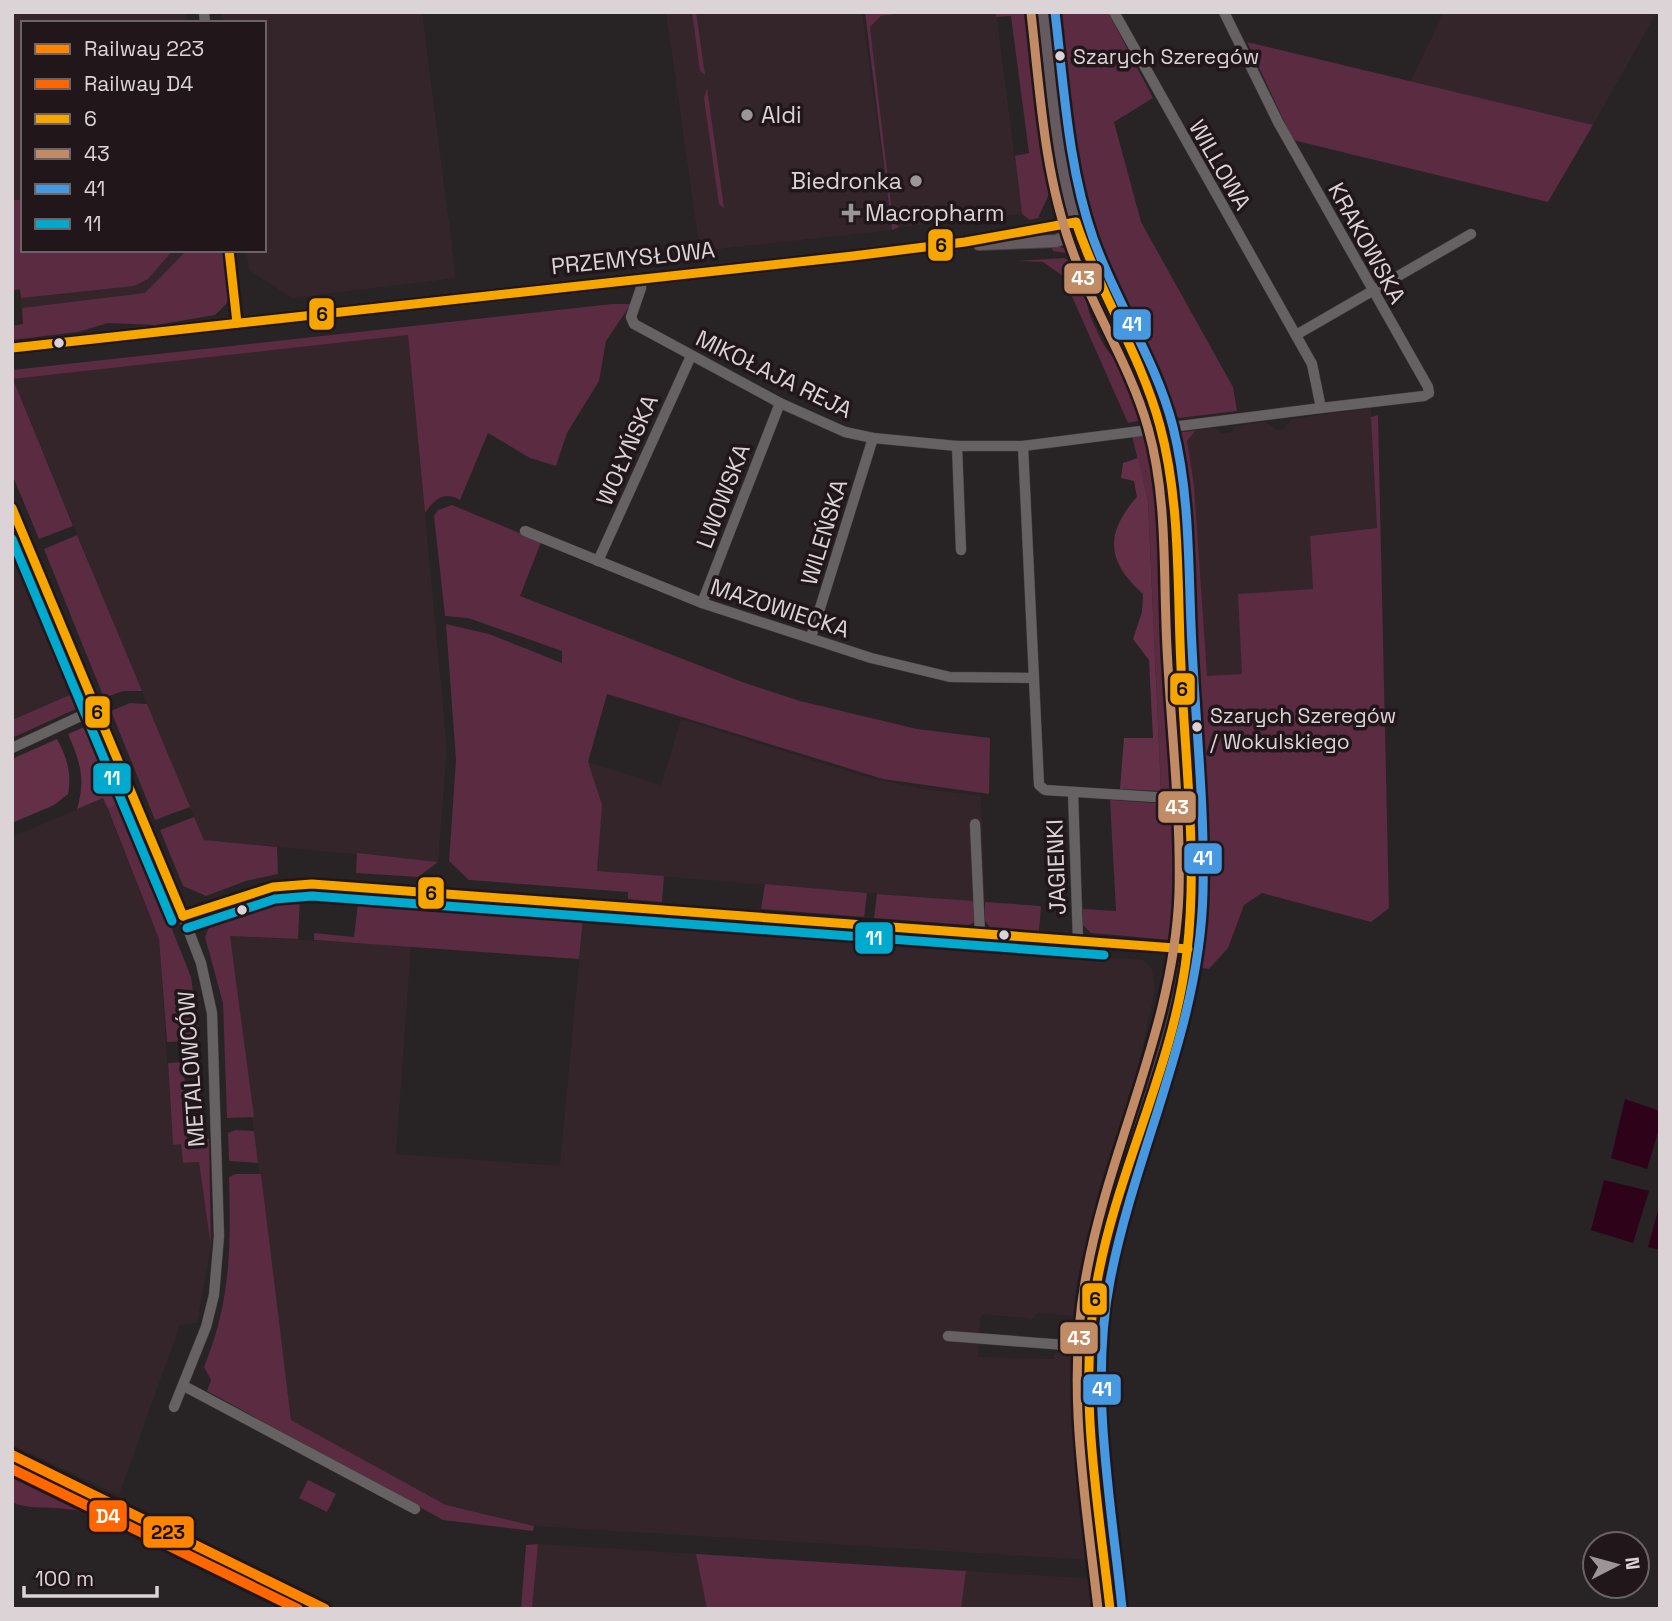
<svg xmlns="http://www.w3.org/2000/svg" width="1672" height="1621" font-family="'Space Grotesk',sans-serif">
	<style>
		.built { fill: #34252b }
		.green { fill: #5a2b41 }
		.forest { fill: #643048 }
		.water { fill: #2e0319 }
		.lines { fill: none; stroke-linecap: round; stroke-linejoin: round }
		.minor-casing { stroke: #454042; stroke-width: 11 }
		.major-casing { stroke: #454042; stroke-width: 14 }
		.minor { stroke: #666263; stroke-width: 10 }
		.major { stroke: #655a5f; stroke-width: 12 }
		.bus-1-casing { stroke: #21171b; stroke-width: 14 }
		.bus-2-casing { stroke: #21171b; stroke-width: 14 }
		.bus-3-casing { stroke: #21171b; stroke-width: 14 }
		.bus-4-casing { stroke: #21171b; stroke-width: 14 }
		.bus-1 { stroke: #f7a600; stroke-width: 9 }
		.bus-2 { stroke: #c18c65; stroke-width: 9 }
		.bus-3 { stroke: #4699e1; stroke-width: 9 }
		.bus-4 { stroke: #00a9ce; stroke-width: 9 }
		.rail-1-casing { stroke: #21171b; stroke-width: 16 }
		.rail-2-casing { stroke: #21171b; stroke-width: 16 }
		.rail-1 { stroke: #ff8500; stroke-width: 10 }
		.rail-2 { stroke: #f60; stroke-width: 10 }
		.bus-dot { fill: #dbd3d6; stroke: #21171b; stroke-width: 2.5 }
		.poi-dot { fill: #9c9598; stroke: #21171b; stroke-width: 2.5 }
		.labels { text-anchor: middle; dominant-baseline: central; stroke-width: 7; stroke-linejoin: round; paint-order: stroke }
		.bus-label { font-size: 21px; fill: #dbd3d6; stroke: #21171b; text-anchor: start }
		.poi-label { font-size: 23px; fill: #dbd3d6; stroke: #21171b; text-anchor: start }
		.street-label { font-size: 23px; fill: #dbd3d6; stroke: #21171b }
		.line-badge { stroke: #21171b; stroke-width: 2.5 }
		.badge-label { font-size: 19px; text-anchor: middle; font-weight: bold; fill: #fff }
		.pale-badge-label { font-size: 19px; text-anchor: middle; font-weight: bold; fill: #111 }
	</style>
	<rect width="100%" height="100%" fill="#282325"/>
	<g class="built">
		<path d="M12,12H186L187,23H23V250H213L186,307L23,325L12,197Z"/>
		<path d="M221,12H422L456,278L292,298L249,270L246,250H264V23H222Z"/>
		<path d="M666,12H862L892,230L700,251Z"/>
		<path d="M910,12H996L1022,214L899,227L893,220L870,27L881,16Z"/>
		<path d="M1444,12H1657L1593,125L1410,82Z"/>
		<path d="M408,335L447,749L438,862L203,840L13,379Z"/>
		<path d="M1371,408L1377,528L1311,536L1317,669L1202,677L1187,441L1195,431L1215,428L1222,433L1231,432L1237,426L1266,422L1276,430L1284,429L1291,419Z"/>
		<path d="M12,552L72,694L12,720Z"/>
		<path d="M681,719L870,778L924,789L981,796L985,902L582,870L588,762L661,785Z"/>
		<path d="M103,798L159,939L173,1144H181L183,1163L199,1162L211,1247L197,1323L180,1325L119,1495L12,1445V837Z"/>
		<path d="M583,919L1143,960L1152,969L1155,990L1136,1076L1101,1183L1077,1280L1073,1316L1038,1313L1032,1319L983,1314L980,1320L978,1357L1053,1359L1055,1353H1072L1093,1560L534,1526L446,1505L291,1420L229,936L411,946L396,1154L560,1166Z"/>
		<path d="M538,1544L696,1554L707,1609H532Z"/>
		<path d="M966,1571L1096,1579L1097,1609H961Z"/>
	</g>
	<g class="green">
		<path d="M692,12H696L705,75L700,71Z"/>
		<path d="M865,12H910L881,16L870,27L893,220L899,227L892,230Z"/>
		<path d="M996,12H1028L1037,114L1049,194L1038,218L1030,220L1022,214L1015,156L1029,153L1011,16L996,17Z"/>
		<path d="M1055,12H1108L1153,98L1114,122L1141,222L1233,387L1237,411L1179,418L1167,410C1139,336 1098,268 1079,191L1082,190L1064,44Z"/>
		<path d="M1035,23L1057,190L1053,186L1043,115Z"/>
		<path d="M1247,42L1593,125L1548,202L1293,140Z"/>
		<path d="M707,88L724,208L719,204L704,98Z"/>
		<path d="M12,197L13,200H23V250H173L148,279L134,286L21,298L20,289L12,291Z"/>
		<path d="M1051,246C1086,246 1093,287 1102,315L1074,254L1053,251Z"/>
		<path d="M187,250H225L230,291L227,303L215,315L156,325L108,323L78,332L12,340V326L23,324L22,308L145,293Z"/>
		<path d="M1064,258C1084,266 1084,303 1092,320C1096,328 1099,337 1104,345C1118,368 1144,384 1144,414L1137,421L1128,423L1063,276L1043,262L1016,261Z"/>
		<path d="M1091,301L1106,331L1107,339H1109L1127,366C1110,347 1095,327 1091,301Z"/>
		<path d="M612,304H631L606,341L599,381L567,433L556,466L530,458L488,433L460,500C444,490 434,500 425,513L408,335L13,379L73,526L39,539L12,474V370Z"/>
		<path d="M1378,415L1389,908L1371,922L1262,893L1244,905L1228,948L1209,969L1197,967L1201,898L1198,718L1195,717L1190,691L1181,519L1173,444L1182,432L1212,429L1195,431L1187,441L1194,485L1207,676L1242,674L1238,594L1313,589L1310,536L1377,528L1371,417Z"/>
		<path d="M1140,435L1153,438L1156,445L1162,488L1179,782L1173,792L1161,791L1148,501L1132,436Z"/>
		<path d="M452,505L541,542L520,596L745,683L800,701L917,729L990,738L989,794L883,779L607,694L588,762L602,805L597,871L664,876L662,902L628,899V892L469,880L449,861L456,760L446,624L489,634L562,663V651L468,618L445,616L434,516L438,510Z"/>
		<path d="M77,535L142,691H123L104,698L44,549Z"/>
		<path d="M72,694L78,708L12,738V720Z"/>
		<path d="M130,703L147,704L190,807L155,820L111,711Z"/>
		<path d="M1110,800L1171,804L1178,809L1182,836V922L1171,940L1091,933L1083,925V909L1116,911Z"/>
		<path d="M122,803L191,977L199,1035L189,1041L167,1042L159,939L108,809Z"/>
		<path d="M194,817L204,840L277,847L278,874L246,881L206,896L183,886L160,830Z"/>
		<path d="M357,853L438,862L418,877L356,873Z"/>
		<path d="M765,884L867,893L864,917L761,909Z"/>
		<path d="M877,894L974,901L975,922L969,925L874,918Z"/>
		<path d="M359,895L573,913L583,919L579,959L314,940V933L354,937Z"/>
		<path d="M300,896L298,939L230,936L254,1117L227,1118L223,1003L205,937L214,914L275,898Z"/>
		<path d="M985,902L1041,906L1039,931L990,927L985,921Z"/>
		<path d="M184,1062L187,1139H209L211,1247L199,1162L183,1163L181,1144L173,1145L168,1063Z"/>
		<path d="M235,1130L254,1131L258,1163L229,1161L228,1133Z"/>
		<path d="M236,1174H261L291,1420L446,1505L534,1526L533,1531L443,1520L207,1391L211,1380L204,1367C231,1301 231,1246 229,1177Z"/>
		<path d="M12,1459L122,1514L118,1523C99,1513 78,1510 57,1508C42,1507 27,1509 12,1502Z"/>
		<path d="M308,1480L336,1494L327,1512L299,1498Z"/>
		<path d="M538,1544L532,1609H521L526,1545Z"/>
		<path d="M696,1554L966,1571L961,1609H707Z"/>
	</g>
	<g class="forest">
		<path d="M1138,458L1148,501L1161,791L1120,789L1124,738H1153L1149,660L1133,639L1142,612L1143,594C1107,562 1104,534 1137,497L1134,481L1121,478L1123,463Z"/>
		<path d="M89,725L122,803L108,809L103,798L77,809C86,780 80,761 68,734Z"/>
		<path d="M57,739C67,758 72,773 68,794L54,805L12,823V759Z"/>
	</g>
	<g class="water">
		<path d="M1625,1099L1660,1111V1125L1647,1169L1611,1158Z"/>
		<path d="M1604,1180L1649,1191L1633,1243L1591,1230Z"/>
		<path d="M1660,1203V1250L1648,1247Z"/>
	</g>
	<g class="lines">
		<defs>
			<g id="minor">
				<path d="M204,12L205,23"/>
				<path d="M1114,12L1312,364L1321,408L1424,396L1429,393L1428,387L1278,122L1224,12"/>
				<path d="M229,250L237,323"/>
				<path d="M641,278V288L631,317L634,324L780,403L845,432L873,438L957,446H1023L1321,408"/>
				<path d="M1296,335L1471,234"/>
				<path d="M957,446L961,550"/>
				<path d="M1023,446L1039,785L1045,790L1187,799"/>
				<path d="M12,507L183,916L201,963L212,1013L219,1236L214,1295L206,1327L174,1407"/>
				<path d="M525,531L702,603L871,658L950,677L1034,678"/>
				<path d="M598,561L691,356"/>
				<path d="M702,603L780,403"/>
				<path d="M811,637L873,438"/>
				<path d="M12,748L96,709"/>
				<path d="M1073,792L1078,941"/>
				<path d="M975,824L980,935"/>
				<path d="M183,916L273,887L312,884L1188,949"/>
				<path d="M948,1336L1091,1347"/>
				<path d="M184,1386L415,1509"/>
			</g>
			<g id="major">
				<path d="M1043,12C1052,82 1059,182 1083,246C1110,315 1152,378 1166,451C1179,512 1176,577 1179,639C1183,724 1191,809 1191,893C1189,1037 1122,1145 1097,1282C1078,1379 1100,1509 1110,1609"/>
				<path d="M979,244L1056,241L1078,232"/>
				<path d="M12,348L853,256L965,242L1076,222"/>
			</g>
		</defs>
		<use href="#minor" class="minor-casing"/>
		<use href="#major" class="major-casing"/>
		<use href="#minor" class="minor"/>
		<use href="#major" class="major"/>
		<defs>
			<g id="bus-1">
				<path d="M229,250L237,323"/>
				<path d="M12,348L853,256L965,242L1076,222C1099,292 1141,355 1160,426C1181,504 1177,587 1181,667C1185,762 1198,858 1187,952C1174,1067 1117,1169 1097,1282C1077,1389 1098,1502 1110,1609"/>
				<path d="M12,508L183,916"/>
				<path d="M183,916L273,887L312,884L1188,949"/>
			</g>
			<path id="bus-2" d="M1031,13C1040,91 1044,173 1071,247C1092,309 1130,364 1148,428C1168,499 1163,574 1167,648C1171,729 1181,812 1179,893C1174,1030 1107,1150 1085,1282C1066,1390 1086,1501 1098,1609"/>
			<path id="bus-3" d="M1055,12C1064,87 1068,166 1093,238C1116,303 1156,360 1173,427C1191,499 1188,573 1192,647C1196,728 1205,810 1203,892C1200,1028 1135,1150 1110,1281C1089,1388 1111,1501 1122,1608"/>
			<g id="bus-4">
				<path d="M12,539L172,921"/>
				<path d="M187,928L275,899L312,896L1104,955"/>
			</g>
		</defs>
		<use href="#bus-1" class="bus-1-casing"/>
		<use href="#bus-2" class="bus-2-casing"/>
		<use href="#bus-3" class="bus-3-casing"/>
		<use href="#bus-4" class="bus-4-casing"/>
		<use href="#bus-1" class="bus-1"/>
		<use href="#bus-2" class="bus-2"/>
		<use href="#bus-3" class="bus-3"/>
		<use href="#bus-4" class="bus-4"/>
		<defs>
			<path id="rail-1" d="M12,1455L325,1609"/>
			<path id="rail-2" d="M12,1469L298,1609"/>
		</defs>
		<use href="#rail-1" class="rail-1-casing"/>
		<use href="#rail-2" class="rail-2-casing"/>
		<use href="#rail-1" class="rail-1"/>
		<use href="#rail-2" class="rail-2"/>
	</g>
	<g class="bus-dot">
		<circle cx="1060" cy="56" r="6"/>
		<circle cx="59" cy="343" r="6"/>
		<circle cx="1197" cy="727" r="6"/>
		<circle cx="242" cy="910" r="6"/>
		<circle cx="1004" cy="935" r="6"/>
	</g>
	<g class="poi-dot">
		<circle cx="747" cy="115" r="7"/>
		<circle cx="916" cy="181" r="7"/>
		<path d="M847.5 202.5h7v7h7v7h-7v7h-7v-7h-7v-7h7z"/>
	</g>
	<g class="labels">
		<g class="bus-label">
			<text x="1073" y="56">Szarych Szeregów</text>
			<text x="1210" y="715">Szarych Szeregów<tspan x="1210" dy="26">/ Wokulskiego</tspan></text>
		</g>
		<g class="poi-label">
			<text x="761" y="115">Aldi</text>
			<text x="902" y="181" text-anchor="end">Biedronka</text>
			<text x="865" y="213">Macropharm</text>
		</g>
		<g class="street-label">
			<text transform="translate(1220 165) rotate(60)">WILLOWA</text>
			<text transform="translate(1367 243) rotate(61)">KRAKOWSKA</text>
			<text transform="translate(633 258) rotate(-6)">PRZEMYSŁOWA</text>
			<text transform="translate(774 374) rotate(26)">MIKOŁAJA REJA</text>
			<text transform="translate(627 450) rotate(-66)">WOŁYŃSKA</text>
			<text transform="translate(723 496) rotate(-69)">LWOWSKA</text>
			<text transform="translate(824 532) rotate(-73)">WILEŃSKA</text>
			<text transform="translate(780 608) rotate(18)">MAZOWIECKA</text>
			<text transform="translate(1056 867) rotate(-92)">JAGIENKI</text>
			<text transform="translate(191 1069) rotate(-94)">METALOWCÓW</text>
		</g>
	</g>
	<g class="line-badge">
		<rect x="927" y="228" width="27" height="34" rx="7" fill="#f7a600"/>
		<rect x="1063" y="262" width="40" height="33" rx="7" fill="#c18c65"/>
		<rect x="308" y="297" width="27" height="34" rx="7" fill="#f7a600"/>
		<rect x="1112" y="308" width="40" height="33" rx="7" fill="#4699e1"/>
		<rect x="1169" y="672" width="27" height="34" rx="7" fill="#f7a600"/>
		<rect x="84" y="695" width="27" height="34" rx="7" fill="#f7a600"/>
		<rect x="92" y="762" width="40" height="33" rx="7" fill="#00a9ce"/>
		<rect x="1157" y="790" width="40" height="34" rx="7" fill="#c18c65"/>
		<rect x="1183" y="842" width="40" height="33" rx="7" fill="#4699e1"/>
		<rect x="417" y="876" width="28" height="34" rx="7" fill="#f7a600"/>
		<rect x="854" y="921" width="40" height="34" rx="7" fill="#00a9ce"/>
		<rect x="1081" y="1282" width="27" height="34" rx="7" fill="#f7a600"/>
		<rect x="1059" y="1321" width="40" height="34" rx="7" fill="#c18c65"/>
		<rect x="1082" y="1373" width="40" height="33" rx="7" fill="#4699e1"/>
		<rect x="88" y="1499" width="40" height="34" rx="7" fill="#f60"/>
		<rect x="142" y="1515" width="53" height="34" rx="7" fill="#ff8500"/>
	</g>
	<g class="badge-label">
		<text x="1083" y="285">43</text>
		<text x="1132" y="331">41</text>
		<text x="112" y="785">11</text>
		<text x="1177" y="814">43</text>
		<text x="1203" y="865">41</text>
		<text x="874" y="945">11</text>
		<text x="1079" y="1345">43</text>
		<text x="1102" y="1396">41</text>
		<text x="108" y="1523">D4</text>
	</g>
	<g class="pale-badge-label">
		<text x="941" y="252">6</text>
		<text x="322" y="321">6</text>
		<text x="1182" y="696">6</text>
		<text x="97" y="719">6</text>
		<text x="431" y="900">6</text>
		<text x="1095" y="1306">6</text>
		<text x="168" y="1539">223</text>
	</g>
	<rect width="1672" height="1621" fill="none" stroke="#dbd3d6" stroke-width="28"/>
	<rect x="21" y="21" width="245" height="231" fill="#21171b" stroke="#6b6266" stroke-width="2"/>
	<rect x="35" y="44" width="35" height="10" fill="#ff8500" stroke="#6b6266" stroke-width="2"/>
	<text x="84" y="56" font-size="21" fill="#dbd3d6">Railway 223</text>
	<rect x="35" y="79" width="35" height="10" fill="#ff6600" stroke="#6b6266" stroke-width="2"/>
	<text x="84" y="91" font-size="21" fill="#dbd3d6">Railway D4</text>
	<rect x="35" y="114" width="35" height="10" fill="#f7a600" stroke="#6b6266" stroke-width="2"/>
	<text x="84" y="126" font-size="21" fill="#dbd3d6">6</text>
	<rect x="35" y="149" width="35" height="10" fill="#c18c65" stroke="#6b6266" stroke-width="2"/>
	<text x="84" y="161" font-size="21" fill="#dbd3d6">43</text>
	<rect x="35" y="184" width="35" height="10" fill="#4699e1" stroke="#6b6266" stroke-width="2"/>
	<text x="84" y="196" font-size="21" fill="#dbd3d6">41</text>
	<rect x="35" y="219" width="35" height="10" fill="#00a9ce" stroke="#6b6266" stroke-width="2"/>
	<text x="84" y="231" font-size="21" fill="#dbd3d6">11</text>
	<g transform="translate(1616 1565) rotate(84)"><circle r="33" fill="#21171b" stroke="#6b6266" stroke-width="2"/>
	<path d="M0-5L12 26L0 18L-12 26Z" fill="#9c9598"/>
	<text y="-10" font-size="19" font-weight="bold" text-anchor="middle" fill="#dbd3d6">N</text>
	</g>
	<path d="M24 1586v10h133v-10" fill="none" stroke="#dbd3d6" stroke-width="3.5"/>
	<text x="35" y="1586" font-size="21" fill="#dbd3d6" stroke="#21171b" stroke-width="5" paint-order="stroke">100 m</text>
</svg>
